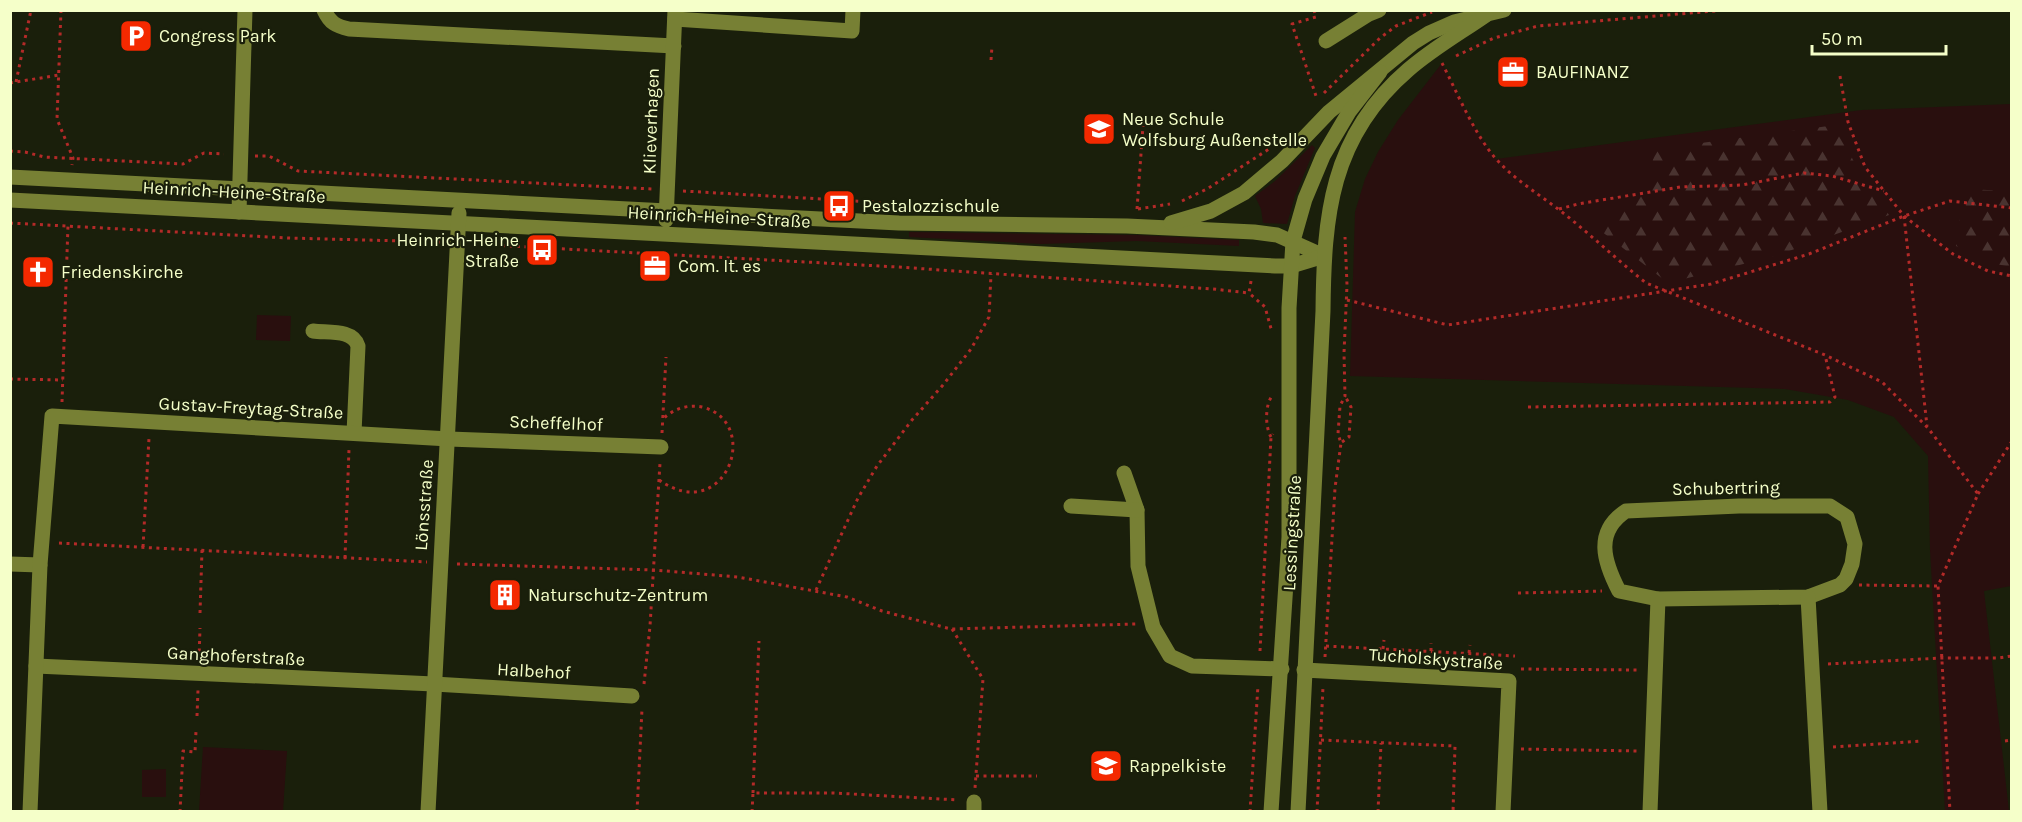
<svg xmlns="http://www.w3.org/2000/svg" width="2022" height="822" font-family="Karla,sans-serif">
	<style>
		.green { fill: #290f0e }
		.forest { fill: url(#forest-firs) }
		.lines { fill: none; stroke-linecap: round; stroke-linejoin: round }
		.path { stroke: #b32a28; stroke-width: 3; stroke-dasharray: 3 4.5; stroke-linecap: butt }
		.minor { stroke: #778034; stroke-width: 15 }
		.labels { text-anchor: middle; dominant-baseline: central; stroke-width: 4.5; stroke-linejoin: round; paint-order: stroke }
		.poi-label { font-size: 18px; fill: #f5ffc9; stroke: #1a1f0b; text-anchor: start }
		.street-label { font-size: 18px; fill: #f5ffc9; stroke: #1a1f0b }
	</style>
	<defs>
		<pattern id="forest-firs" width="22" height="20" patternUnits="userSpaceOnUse" patternTransform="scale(1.5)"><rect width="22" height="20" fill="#290f0e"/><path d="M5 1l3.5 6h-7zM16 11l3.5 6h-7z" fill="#493330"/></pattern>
	</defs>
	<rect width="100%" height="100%" fill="#1a1f0b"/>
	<g class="green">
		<path d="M1442,63L1473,124L1496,159L1862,110L2011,104V586L1984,591L2009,811H1945L1930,550L1928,456L1894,417L1848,400L1785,389L1350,376L1355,212L1365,179L1378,152L1398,120Z"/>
		<path d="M1312,145L1315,148L1295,196L1287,224L1263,223L1261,209L1255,196L1275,181Z"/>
		<path d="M909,232L1137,235L1239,240V246L1137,241L1041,244L909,237Z"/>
		<path d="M257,315L291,316L290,341L256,340Z"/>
		<path d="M203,747L287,751L283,811H199Z"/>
		<path d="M166,769V797H142V770Z"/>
	</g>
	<g class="forest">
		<path d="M1836,125L1853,160L1889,215L1775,256L1668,283L1592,224L1623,208L1645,188L1656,149Z"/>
		<path d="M1964,189L2011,191V267L1991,263L1956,246Z"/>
	</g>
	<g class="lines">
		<g class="path">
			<path d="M61,10L57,119L73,158L72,165"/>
			<path d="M1314,10L1316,17L1292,24L1317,99"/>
			<path d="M1456,56L1494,38L1538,26L1726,10"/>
			<path d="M991,60L992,46"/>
			<path d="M1442,63C1457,92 1475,136 1497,160C1514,179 1537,193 1558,209C1588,232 1616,259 1646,283L1825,355L1882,382L1928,428L1978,494L1938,586L1950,812"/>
			<path d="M1840,76L1848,122L1865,167L1904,216L1953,254L1988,271L2012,276"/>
			<path d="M16,82L31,10"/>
			<path d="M10,83L59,75"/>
			<path d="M1324,93L1380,38L1396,26L1432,12"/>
			<path d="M10,151L25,152L44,157L183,164L204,153L224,154"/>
			<path d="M255,156H269L298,171L652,189"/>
			<path d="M683,191L873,202L892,205"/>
			<path d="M1182,201L1207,189L1269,149"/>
			<path d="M1137,209L1143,126"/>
			<path d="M1138,209L1170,204"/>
			<path d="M1559,209L1578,204L1680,187L1742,185L1804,173L1832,176L1884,191"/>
			<path d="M1904,216L1927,426"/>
			<path d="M10,223L288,238L442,242"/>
			<path d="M472,244L898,267L1213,289L1249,293"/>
			<path d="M1251,281L1249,293L1265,307L1272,332"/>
			<path d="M1347,300L1448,325L1711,284L1809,254L1904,216L1950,201L2012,208"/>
			<path d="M10,379L63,380"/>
			<path d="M62,402L68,225"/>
			<path d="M1528,407L1830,402L1835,397L1825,355"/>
			<path d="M662,433L666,357"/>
			<path d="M1271,437C1265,427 1265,405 1272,396"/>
			<path d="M1342,442L1349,437L1351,407L1345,396"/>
			<path d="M659,480C726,527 763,422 702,407C688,404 673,409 663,419"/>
			<path d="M1978,494L2012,441"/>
			<path d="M59,543L427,562"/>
			<path d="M143,547L149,438"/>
			<path d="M345,558L349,449"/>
			<path d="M457,564L654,570L738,577L847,597L882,611L951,629L1136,624"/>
			<path d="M1859,585L1938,586"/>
			<path d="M816,590L858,498L877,466L912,420L943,385L971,349L989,317L991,274"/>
			<path d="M1518,593L1602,591"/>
			<path d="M200,613L202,550"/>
			<path d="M952,629L983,679L975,788"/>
			<path d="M1326,646L1515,656"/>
			<path d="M1383,649L1384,640"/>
			<path d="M1260,651L1271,437L1273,434"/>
			<path d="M1431,651V643"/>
			<path d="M1469,653L1470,645"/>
			<path d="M1325,657L1335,488L1341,443L1338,434L1340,406L1345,396L1344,353L1347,285L1345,237"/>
			<path d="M199,659L200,628"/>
			<path d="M1828,664L1942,658H1998L2012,656"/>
			<path d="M1521,669L1640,670"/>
			<path d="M644,684L650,626L660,463"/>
			<path d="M197,716L198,690"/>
			<path d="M1321,740L1455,746L1453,812"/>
			<path d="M2005,741L2012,740"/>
			<path d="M1833,747L1921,741"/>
			<path d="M1521,749L1638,751"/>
			<path d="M976,776H1037"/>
			<path d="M753,793L759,641"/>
			<path d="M180,812L183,751L195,752L196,731"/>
			<path d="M637,812L642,709"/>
			<path d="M752,812L753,793H834L958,800"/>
			<path d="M1250,812L1258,685"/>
			<path d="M1317,812L1323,687"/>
			<path d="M1378,812L1381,743"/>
		</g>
		<g class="minor">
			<path d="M324,10C330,23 336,26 349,29L674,46"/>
			<path d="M675,19L852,31L853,10"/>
			<path d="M1326,41L1369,14L1379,10"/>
			<path d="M10,177L899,223L1127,226L1254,232L1277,235L1324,256"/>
			<path d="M10,200L1275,266H1291L1324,256"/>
			<path d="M239,212L245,10"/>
			<path d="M666,220L675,10"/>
			<path d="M1171,223L1211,211L1244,193L1282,161L1329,112L1413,43L1429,33L1454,22L1504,10"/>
			<path d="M313,331C328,333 353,329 358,346L354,433"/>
			<path d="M1124,473L1137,510L1138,566L1153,627L1170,656L1192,666L1282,669"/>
			<path d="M1071,506L1137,510"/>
			<path d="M1739,506H1830L1847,517L1855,544L1852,564L1846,579L1840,585L1808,597L1658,599L1619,591C1604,562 1594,532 1626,511Z"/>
			<path d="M10,564L40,565"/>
			<path d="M1808,597L1820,812"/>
			<path d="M36,666L434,684L632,696"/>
			<path d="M1304,670L1509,681L1503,812"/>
			<path d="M30,812L40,565L52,416L449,439L661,447"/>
			<path d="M428,812L459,213"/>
			<path d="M974,812V802"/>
			<path d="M1271,812L1289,537V308L1293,241L1305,199L1323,156L1349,112L1380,72"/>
			<path d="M1298,812L1323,311C1324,216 1330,137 1408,70C1432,49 1460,33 1486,15"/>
			<path d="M1650,812L1658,599"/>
		</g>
	</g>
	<defs>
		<symbol id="parking-square" viewBox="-11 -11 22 22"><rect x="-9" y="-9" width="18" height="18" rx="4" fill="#f42900" stroke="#1a1f0b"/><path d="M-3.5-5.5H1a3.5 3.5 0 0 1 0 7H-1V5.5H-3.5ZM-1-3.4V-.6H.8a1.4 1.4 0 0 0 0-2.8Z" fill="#fff"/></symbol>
		<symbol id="office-square" viewBox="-11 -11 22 22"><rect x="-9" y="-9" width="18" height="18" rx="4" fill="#f42900" stroke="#1a1f0b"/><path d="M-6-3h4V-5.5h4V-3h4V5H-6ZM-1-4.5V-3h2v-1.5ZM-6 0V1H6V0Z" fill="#fff"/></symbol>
		<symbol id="school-square" viewBox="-11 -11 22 22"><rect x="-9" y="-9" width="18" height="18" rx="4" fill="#f42900" stroke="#1a1f0b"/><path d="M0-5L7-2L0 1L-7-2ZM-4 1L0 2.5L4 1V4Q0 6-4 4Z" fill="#fff"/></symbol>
		<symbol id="bus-square" viewBox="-11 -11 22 22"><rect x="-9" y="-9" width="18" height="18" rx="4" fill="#f42900" stroke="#1a1f0b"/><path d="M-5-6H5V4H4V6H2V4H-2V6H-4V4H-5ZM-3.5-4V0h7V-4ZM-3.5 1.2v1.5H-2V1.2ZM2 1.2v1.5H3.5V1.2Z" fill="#fff"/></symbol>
		<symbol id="church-square" viewBox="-11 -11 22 22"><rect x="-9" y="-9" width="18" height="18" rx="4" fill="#f42900" stroke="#1a1f0b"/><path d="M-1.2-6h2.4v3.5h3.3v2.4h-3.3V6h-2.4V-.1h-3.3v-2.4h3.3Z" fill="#fff"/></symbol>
		<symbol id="building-square" viewBox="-11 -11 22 22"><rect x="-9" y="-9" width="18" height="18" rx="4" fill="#f42900" stroke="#1a1f0b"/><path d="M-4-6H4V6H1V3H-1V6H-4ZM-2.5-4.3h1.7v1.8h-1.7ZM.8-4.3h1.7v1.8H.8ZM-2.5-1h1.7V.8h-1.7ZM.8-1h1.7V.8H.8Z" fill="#fff"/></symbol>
	</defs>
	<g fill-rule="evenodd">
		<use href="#parking-square" x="117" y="17" width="38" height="38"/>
		<use href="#office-square" x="1494" y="53" width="38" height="38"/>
		<use href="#school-square" x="1080" y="110" width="38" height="38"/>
		<use href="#bus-square" x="820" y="187" width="38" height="38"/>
		<use href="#bus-square" x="523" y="231" width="38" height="38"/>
		<use href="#office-square" x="636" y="247" width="38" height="38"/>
		<use href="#church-square" x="19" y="253" width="38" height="38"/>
		<use href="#building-square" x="486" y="576" width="38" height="38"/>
		<use href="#school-square" x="1087" y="747" width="38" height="38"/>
	</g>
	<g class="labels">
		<g class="poi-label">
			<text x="159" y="36">Congress Park</text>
			<text x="1536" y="72">BAUFINANZ</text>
			<text x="1122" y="119">Neue Schule<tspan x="1122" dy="21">Wolfsburg Außenstelle</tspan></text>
			<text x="862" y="206">Pestalozzischule</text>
			<text x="519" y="240" text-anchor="end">Heinrich-Heine<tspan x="519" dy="21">Straße</tspan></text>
			<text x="678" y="266">Com. It. es</text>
			<text x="61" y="272">Friedenskirche</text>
			<text x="528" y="595">Naturschutz-Zentrum</text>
			<text x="1129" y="766">Rappelkiste</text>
		</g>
		<g class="street-label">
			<text transform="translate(651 121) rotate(-88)">Klieverhagen</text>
			<text transform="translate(234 192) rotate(3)">Heinrich-Heine-Straße</text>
			<text transform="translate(719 217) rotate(3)">Heinrich-Heine-Straße</text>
			<text transform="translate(251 408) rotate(3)">Gustav-Freytag-Straße</text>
			<text transform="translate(556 423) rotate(2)">Scheffelhof</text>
			<text transform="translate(1726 488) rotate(-1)">Schubertring</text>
			<text transform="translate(424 505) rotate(-86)">Lönsstraße</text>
			<text transform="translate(1292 533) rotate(-87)">Lessingstraße</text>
			<text transform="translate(236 656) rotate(3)">Ganghoferstraße</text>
			<text transform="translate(1436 659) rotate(4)">Tucholskystraße</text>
			<text transform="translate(534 671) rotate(3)">Halbehof</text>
		</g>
	</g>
	<rect width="2022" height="822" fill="none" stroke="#f5ffc9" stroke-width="24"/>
	<path d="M1812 45v9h134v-9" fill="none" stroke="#f5ffc9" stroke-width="3"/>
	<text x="1821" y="45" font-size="18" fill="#f5ffc9" stroke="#1a1f0b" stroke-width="4.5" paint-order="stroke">50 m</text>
</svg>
